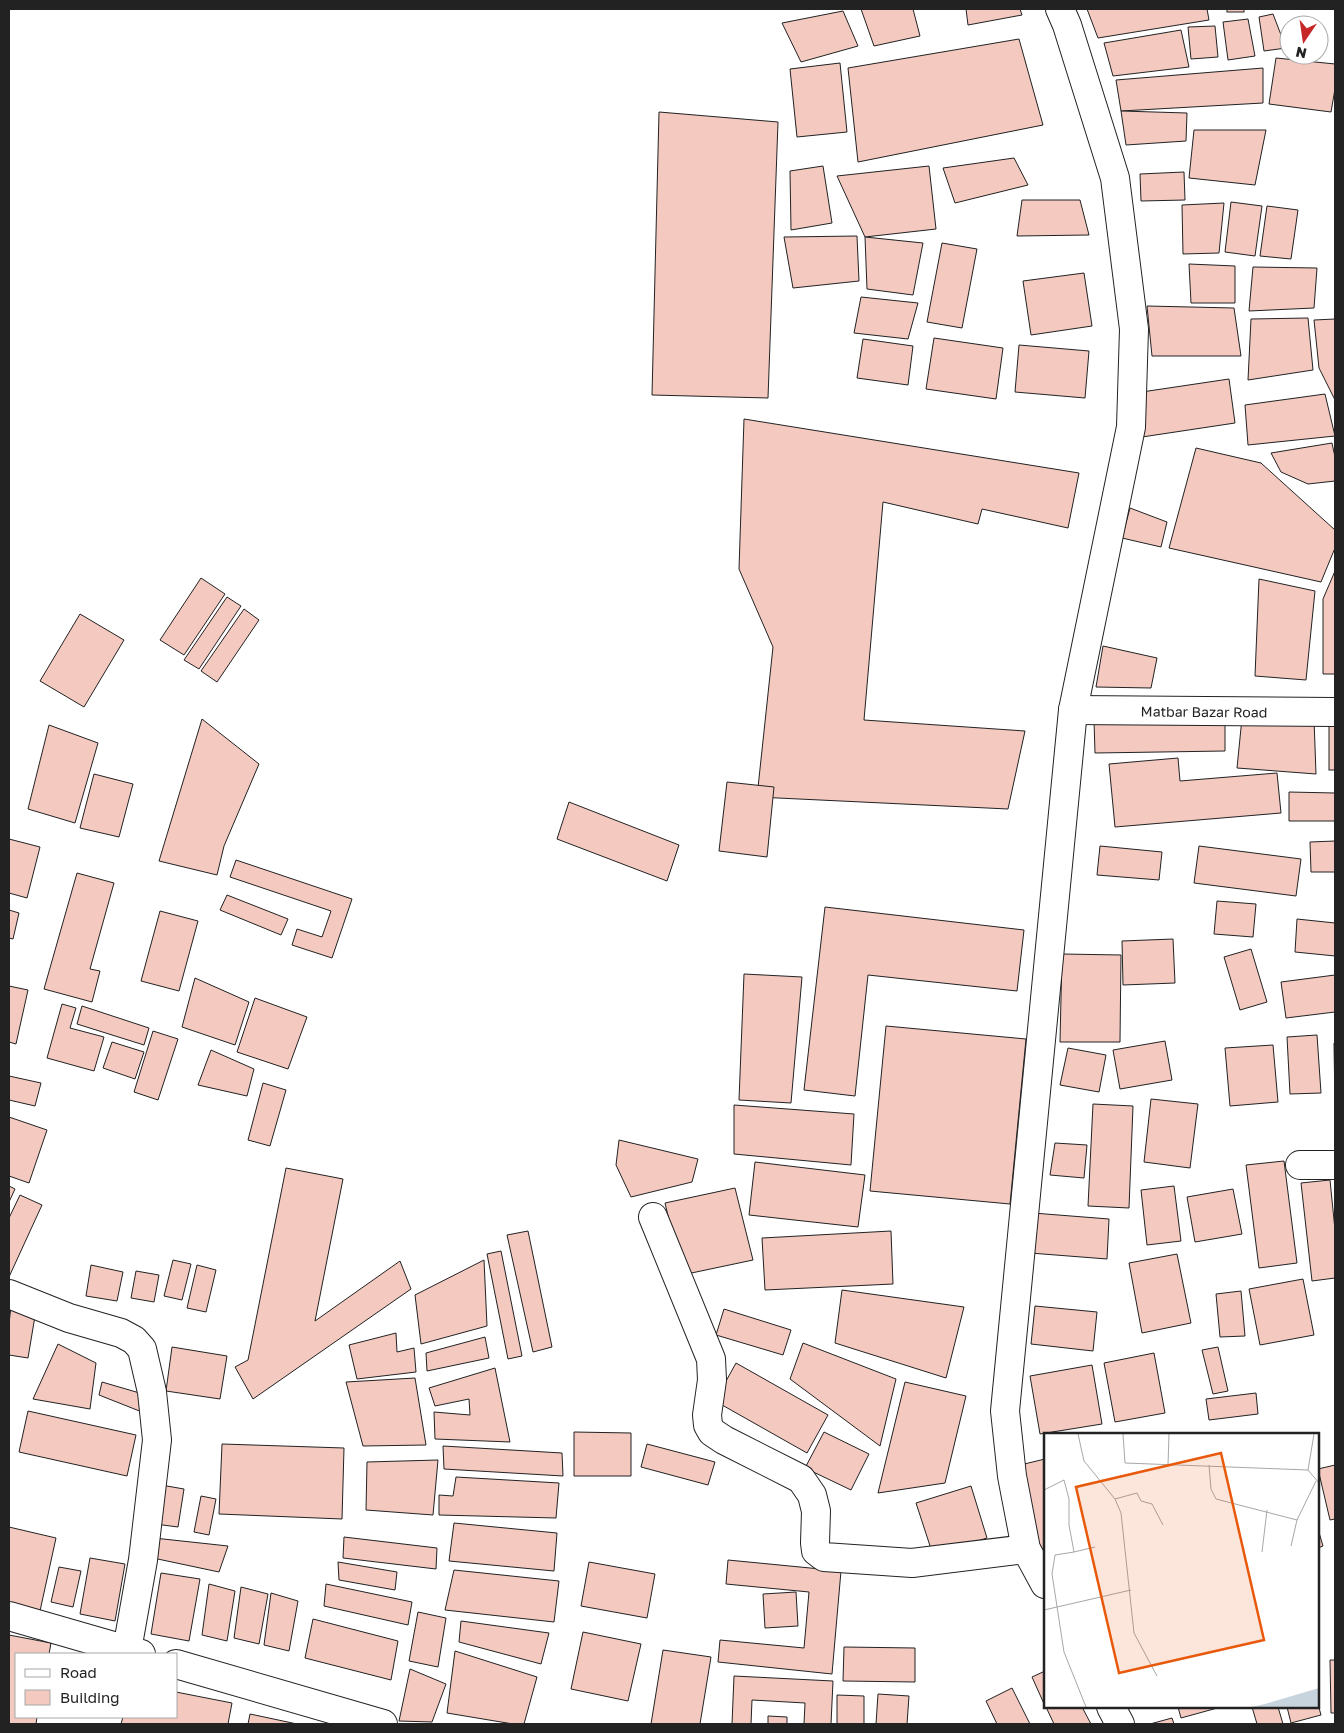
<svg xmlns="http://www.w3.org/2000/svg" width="1344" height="1733" font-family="'Golos Text',sans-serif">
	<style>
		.building { fill: #f3c9c0; stroke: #222 }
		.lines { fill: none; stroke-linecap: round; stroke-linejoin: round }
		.minor-casing { stroke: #222; stroke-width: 30 }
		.minor { stroke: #fff; stroke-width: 28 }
		.labels { text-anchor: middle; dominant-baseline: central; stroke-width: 4; stroke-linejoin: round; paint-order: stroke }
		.street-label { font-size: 14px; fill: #222; stroke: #fff }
		.inset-road { fill: none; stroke: #a7a7a7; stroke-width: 1 }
		.view { fill: #e8590c; fill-opacity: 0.15; stroke: #e8590c; stroke-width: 2.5 }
		.inset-edge { fill: none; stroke: #222; stroke-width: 2.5 }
	</style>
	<rect width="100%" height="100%" fill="#fff"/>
	<g class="building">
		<path d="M861,9H913L920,36L874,46Z"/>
		<path d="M966,9H1020L1022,15L968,25Z"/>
		<path d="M1087,9H1207L1209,20L1098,38Z"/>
		<rect x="1227" y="9" width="17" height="3"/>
		<path d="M843,11L858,46L801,62L782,23Z"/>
		<path d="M1273,14L1286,48L1264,51L1259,17Z"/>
		<path d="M1248,19L1255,56L1228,60L1223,22Z"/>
		<path d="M1215,26L1218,57L1191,59L1188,27Z"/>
		<path d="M1181,30L1189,67L1113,76L1104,43Z"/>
		<path d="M1019,39L1043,125L858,162L848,68Z"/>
		<path d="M1276,58L1335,64V89L1331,112L1269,104Z"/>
		<path d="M840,63L847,132L797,137L790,69Z"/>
		<path d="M1263,68V103L1121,111L1116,80Z"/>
		<path d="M1121,111L1187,113L1186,141L1126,145Z"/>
		<path d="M659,112L778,122L768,398L652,395Z"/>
		<path d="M1194,130H1266L1255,185L1189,178Z"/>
		<path d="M1014,158L1028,185L955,203L943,168Z"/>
		<path d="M823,166L832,223L791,230L790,171Z"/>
		<path d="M929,166L936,229L865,237L837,176Z"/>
		<path d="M1184,172L1185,200L1141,201L1140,174Z"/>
		<path d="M1022,200H1080L1089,235L1017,236Z"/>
		<path d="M1231,202L1262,206L1255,256L1225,252Z"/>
		<path d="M1224,203L1219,253L1183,254L1182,205Z"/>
		<path d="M1267,206L1298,210L1291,259L1260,256Z"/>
		<path d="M857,236L859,281L793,288L784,237Z"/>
		<path d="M865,237L923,243L913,295L867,289Z"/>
		<path d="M942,243L977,249L962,328L927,322Z"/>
		<path d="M1189,264L1235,266V303H1191Z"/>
		<path d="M1253,267L1317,268L1314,308L1249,311Z"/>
		<path d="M1084,273L1092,326L1031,335L1023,281Z"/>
		<path d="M861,297L918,303L908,339L854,333Z"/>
		<path d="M1147,306L1234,308L1241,356H1152Z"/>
		<path d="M1308,318L1313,370L1248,380L1251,319Z"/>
		<path d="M1335,319V400L1319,368L1314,320Z"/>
		<path d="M934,338L1003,348L996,399L926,389Z"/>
		<path d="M863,339L913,346L908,385L857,378Z"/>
		<path d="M1019,345L1089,351L1085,398L1015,392Z"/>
		<path d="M1229,379L1235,423L1142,437L1135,393Z"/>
		<path d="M1325,394L1335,436L1248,445L1245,405Z"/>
		<path d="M744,419L1079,473L1068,528L982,509L978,524L883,502L864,720L1025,731L1008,809L757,797L773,647L739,569Z"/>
		<path d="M1332,443L1335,457V481L1308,484L1281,472L1271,453Z"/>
		<path d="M1196,448L1261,463L1335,530V548L1321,582L1169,548Z"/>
		<path d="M1130,508L1167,522L1161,547L1122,538Z"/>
		<path d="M1335,571V674H1323V599Z"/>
		<path d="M201,578L225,594L184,655L160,640Z"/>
		<path d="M1259,579L1315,591L1306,680L1255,676Z"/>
		<path d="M227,597L241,606L199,669L184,660Z"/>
		<path d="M244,609L259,620L217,682L201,671Z"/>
		<path d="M80,614L124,640L84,707L40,681Z"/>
		<path d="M1103,646L1157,658L1151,688L1096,687Z"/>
		<rect x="1329" y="716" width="6" height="54"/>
		<path d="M1242,718L1314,719L1316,774L1237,768Z"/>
		<path d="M202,719L259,764L224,846L217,875L159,861Z"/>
		<path d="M1225,720V751L1095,753L1094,721Z"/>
		<path d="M49,725L98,743L75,823L28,809Z"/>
		<path d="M1178,758L1180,781L1277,773L1281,813L1115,827L1109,764Z"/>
		<path d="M94,774L133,784L119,837L80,828Z"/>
		<path d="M727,782L774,787L767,857L719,851Z"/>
		<path d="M1289,792L1335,793V821H1289Z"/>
		<path d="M569,802L679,845L667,881L557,839Z"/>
		<path d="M9,839L40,847L27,898L9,893Z"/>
		<path d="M1335,841V872H1311L1310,842Z"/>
		<path d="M1100,846L1162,852L1159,880L1097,875Z"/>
		<path d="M1199,846L1301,859L1296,896L1194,883Z"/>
		<path d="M236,860L352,899L332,958L292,945L297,929L322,937L331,911L230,877Z"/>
		<path d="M77,873L114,883L90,969L100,971L92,1002L44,989Z"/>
		<path d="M227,895L288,919L281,935L220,910Z"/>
		<path d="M1217,901L1256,904L1253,937L1214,934Z"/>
		<path d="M825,907L1024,930L1017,991L868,975L855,1096L804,1090Z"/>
		<path d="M9,910L19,913L13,939L9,938Z"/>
		<path d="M160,911L198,921L179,991L141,981Z"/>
		<path d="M1297,919L1335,923V956L1295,952Z"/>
		<path d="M1173,939L1175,983L1123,985L1122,941Z"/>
		<path d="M1251,949L1267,1002L1240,1010L1224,957Z"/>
		<path d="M1062,954L1121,955L1120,1042H1060Z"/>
		<path d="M744,974L802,977L791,1103L739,1100Z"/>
		<path d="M1335,975V1012L1286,1018L1281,982Z"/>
		<path d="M195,978L249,1002L235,1045L182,1027Z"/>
		<path d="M9,986L28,990L16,1044L9,1042Z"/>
		<path d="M255,998L307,1017L288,1069L237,1052Z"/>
		<path d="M62,1004L76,1008L70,1028L104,1037L94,1071L47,1058Z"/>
		<path d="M82,1006L149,1028L144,1045L77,1024Z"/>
		<path d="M886,1026L1026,1039L1010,1204L870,1191Z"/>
		<path d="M153,1031L178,1039L158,1100L134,1092Z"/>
		<path d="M1317,1035L1321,1093L1290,1094L1287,1037Z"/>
		<path d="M1165,1041L1172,1080L1120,1089L1113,1050Z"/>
		<path d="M112,1042L144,1052L135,1079L103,1068Z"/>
		<path d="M1334,1043H1335V1108Z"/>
		<path d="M1273,1045L1278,1102L1230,1106L1225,1048Z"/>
		<path d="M1068,1048L1106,1055L1099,1092L1060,1085Z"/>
		<path d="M211,1050L254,1069L247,1096L198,1085Z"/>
		<path d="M9,1076L41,1083L35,1106L9,1100Z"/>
		<path d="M263,1083L286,1090L270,1146L248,1140Z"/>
		<path d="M1151,1099L1198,1104L1190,1168L1144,1162Z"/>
		<path d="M1093,1104L1133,1106L1129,1208L1088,1206Z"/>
		<path d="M734,1105L854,1114L851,1165L734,1154Z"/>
		<path d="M9,1117L47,1130L29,1183L9,1176Z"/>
		<path d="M619,1140L698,1159L692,1182L631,1197L616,1165Z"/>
		<path d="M1055,1143L1087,1145L1084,1178L1050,1175Z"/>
		<path d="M1284,1161L1297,1263L1259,1268L1246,1165Z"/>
		<path d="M755,1162L865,1175L858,1227L749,1215Z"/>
		<path d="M286,1168L343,1179L315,1321L400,1261L411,1289L253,1399L235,1367L248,1360Z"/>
		<path d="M1330,1180L1335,1230V1278L1312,1281L1301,1183Z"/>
		<path d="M9,1186L15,1189L9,1202Z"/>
		<path d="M1174,1186L1181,1241L1147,1245L1141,1190Z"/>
		<path d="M735,1188L753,1260L682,1275L665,1203Z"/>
		<path d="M1233,1189L1242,1234L1195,1242L1187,1197Z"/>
		<path d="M20,1195L42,1205L9,1277V1218Z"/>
		<path d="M1033,1213L1109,1219L1107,1259L1030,1253Z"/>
		<path d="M528,1231L552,1347L533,1352L507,1235Z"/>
		<path d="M891,1231L893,1284L765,1290L762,1238Z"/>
		<path d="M501,1251L522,1356L508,1359L487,1254Z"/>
		<path d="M1177,1254L1191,1323L1142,1333L1129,1263Z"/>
		<path d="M173,1260L191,1264L182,1300L164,1296Z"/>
		<path d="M484,1260L487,1326L421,1344L415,1295Z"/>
		<path d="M91,1265L123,1272L117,1301L86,1296Z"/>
		<path d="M197,1265L216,1270L206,1312L187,1308Z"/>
		<path d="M136,1271L159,1275L154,1302L131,1298Z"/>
		<path d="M1303,1279L1314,1335L1260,1345L1249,1289Z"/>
		<path d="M842,1290L964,1307L946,1378L835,1343Z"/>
		<path d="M1241,1291L1245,1336L1220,1337L1216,1294Z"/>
		<path d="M1035,1306L1097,1312L1093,1351L1031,1344Z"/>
		<path d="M11,1307L36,1310L28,1358L9,1355V1323Z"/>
		<path d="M724,1309L791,1330L783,1355L716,1335Z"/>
		<path d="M396,1333L397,1352L414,1348L416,1372L357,1379L349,1345Z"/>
		<path d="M485,1337L489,1358L427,1371L426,1353Z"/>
		<path d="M803,1343L896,1379L880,1446L790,1379Z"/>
		<path d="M58,1344L96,1363L90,1409L33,1399Z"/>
		<path d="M172,1347L227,1356L220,1399L166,1391Z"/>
		<path d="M1218,1347L1228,1391L1213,1394L1202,1350Z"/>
		<path d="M1154,1353L1165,1413L1115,1422L1104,1363Z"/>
		<path d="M736,1363L828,1415L807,1453L715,1401Z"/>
		<path d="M1092,1365L1102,1424L1040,1434L1030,1376Z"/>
		<path d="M495,1368L510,1442L435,1439L434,1412L470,1415L469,1399L435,1406L429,1388Z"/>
		<path d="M415,1378L426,1445L363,1446L346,1382Z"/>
		<path d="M102,1382L143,1394L142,1412L99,1395Z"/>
		<path d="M905,1382L966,1396L945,1483L878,1493Z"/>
		<path d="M1256,1393L1258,1414L1209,1420L1206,1399Z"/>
		<path d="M28,1411L136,1435L127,1476L19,1452Z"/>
		<path d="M574,1432L631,1433V1476H574Z"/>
		<path d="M824,1432L869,1454L851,1490L805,1468Z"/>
		<path d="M222,1444L344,1448L342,1519L219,1514Z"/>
		<path d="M647,1444L715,1462L708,1485L641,1467Z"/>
		<path d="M443,1446L562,1453L563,1476L444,1469Z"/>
		<path d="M1045,1459V1573L1016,1466Z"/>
		<path d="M438,1460L433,1515L366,1510L367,1462Z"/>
		<path d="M1335,1465V1519L1330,1520L1318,1469Z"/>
		<path d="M456,1477L559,1483L556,1518L439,1515V1495L453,1496Z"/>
		<path d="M161,1485L184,1489L178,1527L155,1524Z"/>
		<path d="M971,1486L987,1538L933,1555L916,1503Z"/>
		<path d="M201,1496L216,1499L209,1535L194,1532Z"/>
		<path d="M454,1523L557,1533L554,1571L449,1561Z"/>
		<path d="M9,1527L56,1538L40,1611L9,1604Z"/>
		<path d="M1318,1529L1323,1546L1318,1548Z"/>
		<path d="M344,1537L437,1548L436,1569L343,1558Z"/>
		<path d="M154,1538L228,1546L219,1572L153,1558Z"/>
		<path d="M90,1558L125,1564L115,1621L80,1614Z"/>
		<path d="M728,1560L841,1571L832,1674L718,1662L720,1640L804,1648L809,1592L726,1584Z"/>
		<path d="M338,1562L397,1572L395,1590L339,1580Z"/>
		<path d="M589,1562L655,1574L647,1618L581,1606Z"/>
		<path d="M59,1567L81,1571L73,1607L51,1602Z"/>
		<path d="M454,1570L559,1581L554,1622L445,1610Z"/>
		<path d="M161,1573L200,1579L189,1641L151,1634Z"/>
		<path d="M209,1584L235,1591L227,1641L202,1635Z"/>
		<path d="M326,1584L412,1602L408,1625L324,1606Z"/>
		<path d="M241,1587L268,1594L259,1644L234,1638Z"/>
		<path d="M796,1592L798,1626L765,1628L763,1594Z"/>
		<path d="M271,1593L298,1601L289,1651L264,1645Z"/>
		<path d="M418,1612L446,1618L438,1667L409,1661Z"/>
		<path d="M313,1619L398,1641L391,1680L305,1658Z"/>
		<path d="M461,1621L549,1633L541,1664L459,1642Z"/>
		<path d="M583,1632L641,1644L628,1701L571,1689Z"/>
		<path d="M9,1635L51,1643L49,1654H16V1717H37L36,1724H9Z"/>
		<path d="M844,1647L915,1648V1682L843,1681Z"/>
		<path d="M663,1650L711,1657L700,1724H651Z"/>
		<path d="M455,1651L537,1677L524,1724H513L447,1713Z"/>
		<path d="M1330,1660H1335V1713H1331Z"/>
		<path d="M410,1669L446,1684L432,1722L399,1721Z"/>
		<path d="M1045,1671V1706L1032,1677Z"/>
		<path d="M734,1676L833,1681L831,1724H804L805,1703L752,1700L751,1724H732Z"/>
		<path d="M1012,1688L1030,1724H997L986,1701Z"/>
		<path d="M176,1692L232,1703L228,1724H121L123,1717H176Z"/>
		<path d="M878,1694L909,1696L907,1724H876Z"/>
		<path d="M837,1695L864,1696V1724H837Z"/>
		<path d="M1318,1704L1321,1715L1291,1723L1287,1707H1318Z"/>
		<path d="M1046,1707H1082L1091,1724H1054Z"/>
		<path d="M1178,1707H1221L1181,1718Z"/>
		<path d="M1252,1707H1278L1283,1724H1257Z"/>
		<path d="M250,1714L297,1724H248Z"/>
		<path d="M768,1716L787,1717V1724H768Z"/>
		<path d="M1172,1718L1174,1724H1150Z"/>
	</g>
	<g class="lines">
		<defs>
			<g id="minor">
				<path id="s1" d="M1073,710L1335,712"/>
				<path d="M1300,1165H1335"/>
				<path d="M653,1217L711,1359L712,1380L707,1415L708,1425L712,1432L724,1440L801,1479L812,1495L816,1511L815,1543L816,1551L824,1557L912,1563L1026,1549"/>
				<path d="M9,1294L69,1318L121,1333L134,1340L142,1349L152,1392L157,1440L143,1560L127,1650"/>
				<path d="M1045,1584L1026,1549L1012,1476L1005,1411L1073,710L1131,427L1134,329L1115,178L1067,25L1060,9"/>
				<path d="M9,1616L141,1654"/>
				<path d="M176,1664L383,1724"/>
				<path d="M1111,1707L1120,1724"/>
			</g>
		</defs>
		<use href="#minor" class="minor-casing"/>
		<use href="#minor" class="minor"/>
	</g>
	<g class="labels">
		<g class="street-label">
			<text stroke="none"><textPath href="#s1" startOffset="131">Matbar Bazar Road</textPath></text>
		</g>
	</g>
	<g transform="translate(1044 1433)">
		<rect width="275" height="275" fill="#fff"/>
		<path d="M275,255V274H207L221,271Z" fill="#c7d3dd"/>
		<path class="inset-road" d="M34,1L40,28L71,66L77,80L90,200L113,243M79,1L81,30L264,37M270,1L264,37L275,50M124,32L125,1M165,32L167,56L172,66L253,87M0,57L20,47L25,66V92L30,119L11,122L8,141L20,219L42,274M71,66L93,60L97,68L108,71L119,92M247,113L253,87L272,48M30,119L51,114M218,119L223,77M0,177L87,157"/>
		<path class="view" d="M177,20L220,207L75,240L32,54Z"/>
		<rect width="275" height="275" class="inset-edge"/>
	</g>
	<rect width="1344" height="1733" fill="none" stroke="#222222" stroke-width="20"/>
	<rect x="15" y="1653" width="162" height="65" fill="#ffffff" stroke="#a7a7a7"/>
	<rect x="25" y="1669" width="25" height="8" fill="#ffffff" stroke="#a7a7a7"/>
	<text x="60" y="1678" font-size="15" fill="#222222">Road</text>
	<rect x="25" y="1690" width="25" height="15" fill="#f3c9c0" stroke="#a7a7a7"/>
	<text x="60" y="1703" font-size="15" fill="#222222">Building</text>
	<g transform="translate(1304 40) rotate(193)"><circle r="24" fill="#ffffff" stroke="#a7a7a7"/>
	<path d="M0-4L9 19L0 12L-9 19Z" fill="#c62828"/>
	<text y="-8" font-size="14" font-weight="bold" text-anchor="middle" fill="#222222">N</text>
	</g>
</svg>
